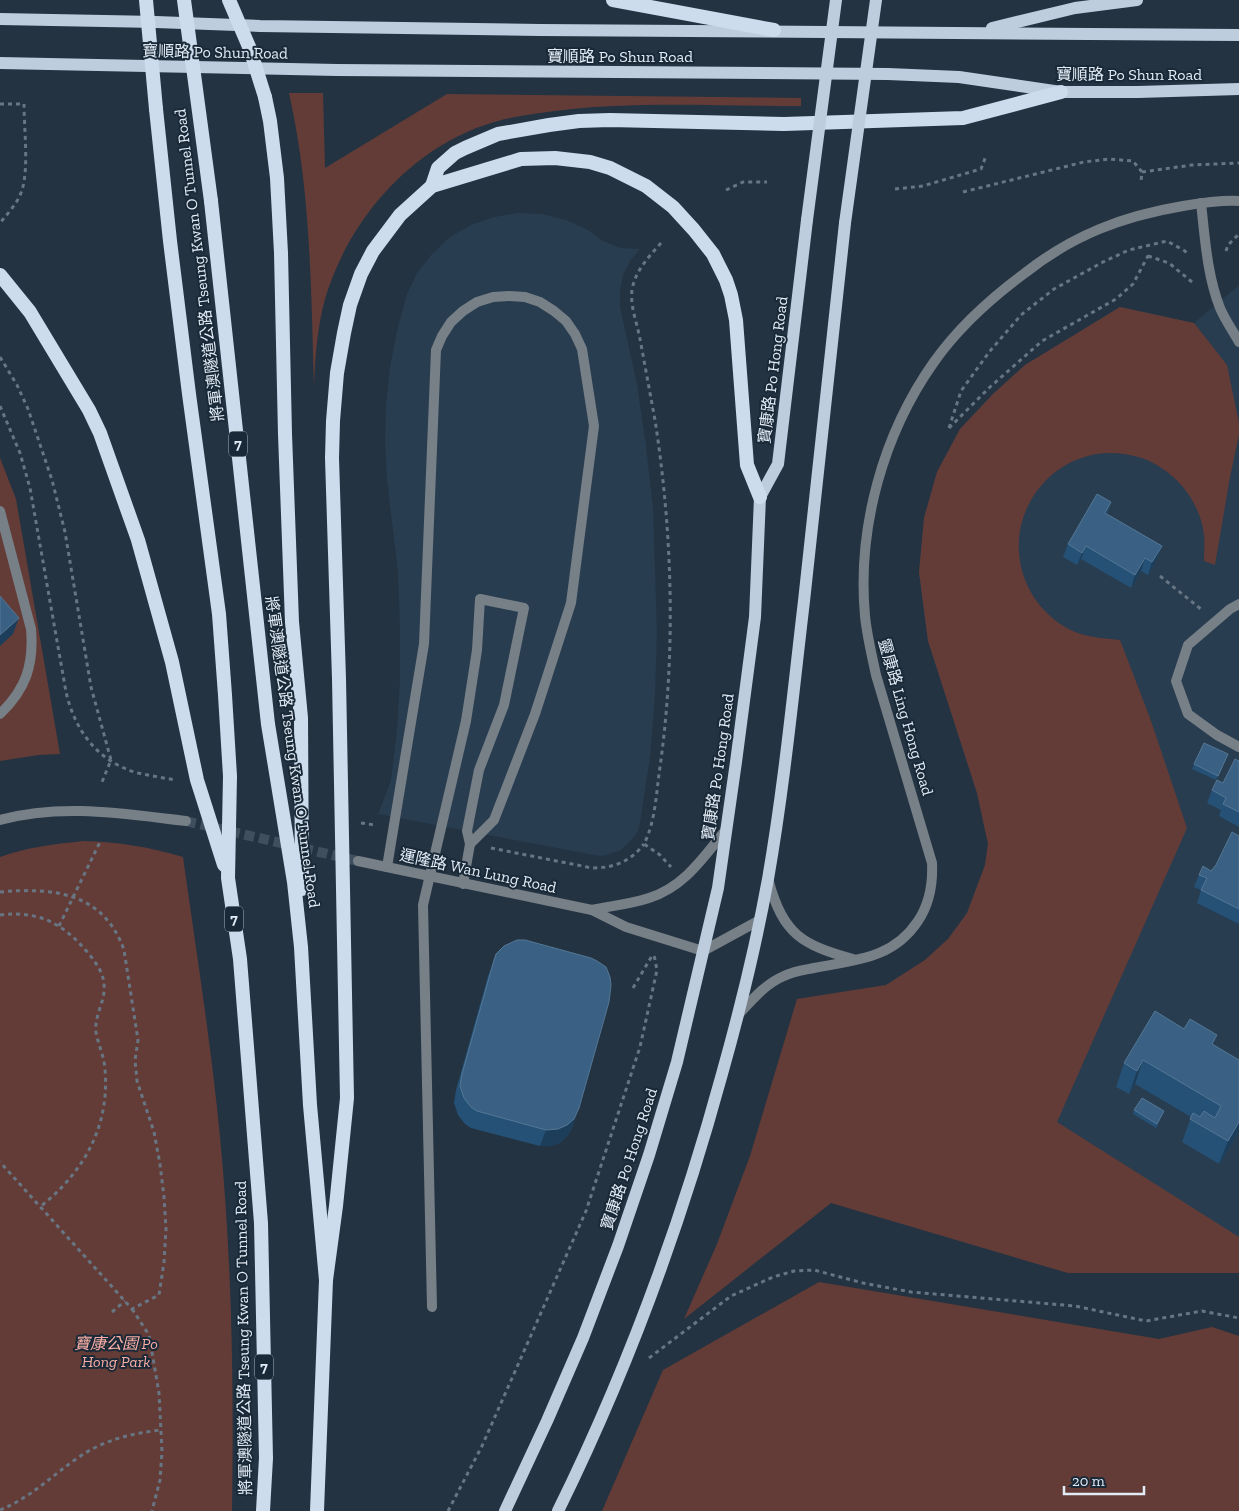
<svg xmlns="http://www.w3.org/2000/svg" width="1239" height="1511" font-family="'Zilla Slab','Noto Sans TC',serif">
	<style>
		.built { fill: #283d50 }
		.green { fill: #643c37 }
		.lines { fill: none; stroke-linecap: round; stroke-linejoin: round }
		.minor-tunnel { stroke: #404f5d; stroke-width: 10; stroke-dasharray: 10 5; stroke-linecap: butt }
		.path { stroke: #687683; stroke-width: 3; stroke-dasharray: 4 4; stroke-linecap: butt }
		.service { stroke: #777f87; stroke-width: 10 }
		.minor { stroke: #777f87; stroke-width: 10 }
		.tertiary { stroke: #777f87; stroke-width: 10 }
		.primary { stroke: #bdcdde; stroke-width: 12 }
		.trunk { stroke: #ccdced; stroke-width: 14 }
		.primary-bridge { stroke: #bdcdde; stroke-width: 12 }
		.trunk-bridge { stroke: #ccdced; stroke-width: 14 }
		.wall { fill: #255176 }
		.shaded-wall { fill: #1c3e5b }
		.building { fill: #3a6183; stroke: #547795 }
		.labels { text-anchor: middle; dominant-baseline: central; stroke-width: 4; stroke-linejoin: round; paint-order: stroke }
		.shield { fill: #1a2937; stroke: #a6b2bd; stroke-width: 1 }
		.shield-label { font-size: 15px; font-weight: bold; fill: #e2ecf6 }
		.street-label { font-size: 16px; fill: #e2ecf6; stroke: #1a2937 }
		.park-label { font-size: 16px; font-style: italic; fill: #faaea5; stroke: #1a2937 }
	</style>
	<rect width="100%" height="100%" fill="#233342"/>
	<g class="built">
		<path d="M518,213L542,214L566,220L588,230L603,241L621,248L640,249L630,261L623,275L620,291V307L637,384L646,446L653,508L657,632L655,695L650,757L639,829L634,837L621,850L603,856L594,855L378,814L391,781L397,730L400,680V628L398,572L387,480L385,442L386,405L390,367L397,331L407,294L417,273L432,254L450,237L471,225L494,217Z"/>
		<path d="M1239,285V1258L843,992L886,985L925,960L948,939L967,913L985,865L988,844L977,793L928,641L919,572L924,518L937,472L960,429L993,394L1025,365L1120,307L1194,323Z"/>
	</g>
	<g class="green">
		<path d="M289,93H323L325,168L447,94L801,98V106C706,106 608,99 515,117C423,134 351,212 325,299C317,328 315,358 314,388C311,288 311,191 289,93Z"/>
		<path d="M1120,307L1194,323L1227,365L1239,423V435L1230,477L1215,565L1204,561C1204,553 1205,543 1204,535C1201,508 1185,484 1163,469C1148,458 1129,453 1110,453C1090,453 1070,460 1054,473C1003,515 1008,592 1065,627C1081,637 1101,638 1120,640L1150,718L1187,828L1057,1122L1239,1237V1273H1068L831,1203L684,1319L717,1244L750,1156L797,999L886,985L925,960L948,939L967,913L985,865L988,844L977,793L928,641L919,572L924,518L937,472L960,429L993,394L1025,365Z"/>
		<path d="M0,458L16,499L60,754L38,755L0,761Z"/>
		<path d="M84,841C118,842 150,847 183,857C196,950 211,1043 220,1137C232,1262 234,1386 232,1511H0V857C28,847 55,844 84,841Z"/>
		<path d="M819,1282L1159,1339L1212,1327L1239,1336V1511H602L663,1370Z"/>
	</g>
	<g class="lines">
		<path class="minor-tunnel" d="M186,821L358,861"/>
		<g class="path">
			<path d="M0,104H24C24,128 29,168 22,190C18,203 8,213 0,223"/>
			<path d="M1142,172L1192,165L1239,163"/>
			<path d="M895,189L923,186L981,169L986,156"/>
			<path d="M726,190L743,182H767"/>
			<path d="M963,192L1084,162L1109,159L1133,161L1142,172L1141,181"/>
			<path d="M661,243C648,258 635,271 632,290C630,306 637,323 640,339C645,366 650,393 655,420C673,536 676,658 659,774C656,797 655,822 644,844L660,855L671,867"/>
			<path d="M1226,251L1228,245L1239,234"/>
			<path d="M1148,256L1169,263L1192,282"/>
			<path d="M0,357L17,385L28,409L52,480L65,532L91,687L111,760L102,782"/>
			<path d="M0,406L20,453L30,488L66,692C75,731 98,762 138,773C151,776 164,778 176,780"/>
			<path d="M949,428L961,391L990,351L1021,315L1054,289L1103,262L1129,250L1167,241L1185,251L1188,255"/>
			<path d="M949,428L990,387L1042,341L1116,299L1133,284L1148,256V251"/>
			<path d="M1160,576L1202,610"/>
			<path d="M361,823L375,825"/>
			<path d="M491,848L592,868C615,868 631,861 644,844"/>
			<path d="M0,892C54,887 104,893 124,950L138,1040L135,1060L137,1081L154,1132L160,1164L164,1197L166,1229L164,1262L159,1295L132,1309L0,1162"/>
			<path d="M0,915C39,910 64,924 89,954C96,963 103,972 104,984C106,1001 94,1015 96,1032C98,1044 104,1056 105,1069C110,1126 84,1172 40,1207"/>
			<path d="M59,926L100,842"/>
			<path d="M633,988L653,954"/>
			<path d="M132,1309L149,1335L159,1393L162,1451L160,1480L152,1511"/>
			<path d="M112,1312L125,1301"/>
			<path d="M649,1358L731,1296L773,1277L794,1271L814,1270L863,1283L911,1292L1075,1306L1146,1321L1202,1311L1239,1318"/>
			<path d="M0,1510C32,1497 51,1476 79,1457C104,1440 132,1433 162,1430"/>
			<path d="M448,1511L482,1446L586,1211L640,1047L657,970L654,955"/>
		</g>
		<g class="service">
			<path d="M1201,203C1205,238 1207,275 1220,308C1225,320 1233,331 1239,342"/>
			<path d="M0,511L31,629C34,665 26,689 0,714"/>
			<path d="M1239,604L1230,609L1188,645L1176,681L1188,714L1217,735L1239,747"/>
			<path d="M387,867L424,644L436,350L442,336L451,322L463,311L477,302L493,297L509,296L525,297L540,302L554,311L566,321L575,334L582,349L594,426L571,603L535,714L494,820L470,844"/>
			<path d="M703,951L760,920"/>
			<path d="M432,1307L423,905L466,721L477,650L480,599L524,608L504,705L479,770L467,831L470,844L463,884"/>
		</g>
		<g class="minor">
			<path d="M0,820C62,803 124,814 186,821"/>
			<path d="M358,861L592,910L626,927L703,951"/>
			<path d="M592,910C611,906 631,904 649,898C684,887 703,858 725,831"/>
		</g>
		<g class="tertiary">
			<path d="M769,882C783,934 802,945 853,959"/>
			<path d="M738,1015C752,1000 765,984 784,976C794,971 804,970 814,968C855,960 893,959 918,921C930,903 933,884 932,863L876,675C872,656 867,636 865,616C857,528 883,434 934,362C958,328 991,298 1025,273C1073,235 1123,216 1183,206C1201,203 1220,200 1239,201"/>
		</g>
		<g class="primary">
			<path d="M0,19L156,22L260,26L540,30L1239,35"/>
			<path d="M992,28L1075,8L1137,0"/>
			<path d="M0,63L337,70L888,74L959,77L1061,92H1138L1239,89"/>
			<path d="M505,1511L547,1421L583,1338L618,1246L649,1155L677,1062L718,888L736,762L755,617L760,497L778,464L807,220"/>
			<path d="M558,1511C627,1371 681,1224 722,1074C740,1010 756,945 768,879C784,787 793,694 804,601C817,475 831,349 845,223"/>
		</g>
		<g class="trunk">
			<path d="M613,0L774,30"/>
			<path d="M265,97L270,121L277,178L281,253L285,434L292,622L301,718L302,889"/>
			<path d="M156,109L170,241L189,394L219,614L225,695L230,776L228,878L240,959L261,1223L266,1458L263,1511"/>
			<path d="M432,186L438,168L455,153L465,148L498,134L549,125L579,121L610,120L784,124L963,118L1061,92"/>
			<path d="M211,201L268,724L294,882L301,947L310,1105L326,1280L317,1511"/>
			<path d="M0,275L30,312L89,410L100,433L138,540L172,662L197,780L224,865"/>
			<path d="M326,1280L336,1206L347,1098L339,679L332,458L333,421L337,373L344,333L350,305L361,274L373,251L400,215L432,186L521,159L555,158L590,162L610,168L646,186L673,207L694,230L713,254L726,280L731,295L736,320L747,465L760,497"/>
		</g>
		<g class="primary-bridge">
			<path d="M807,220L836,0"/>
			<path d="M845,223L876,0"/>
		</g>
		<g class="trunk-bridge">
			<path d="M146,0L156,109"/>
			<path d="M184,0L211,201"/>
			<path d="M229,0L250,49L265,97"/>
		</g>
	</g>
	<g class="wall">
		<path d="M1111,502L1107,514L1162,546L1157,559L1148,575L1141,571L1131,588L1081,559L1077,565L1063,557L1068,544Z"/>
		<path d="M1226,759L1216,780L1192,769L1194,764Z"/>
		<path d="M1239,761V827L1219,816L1221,810L1207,803L1212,790L1223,783Z"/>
		<path d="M1239,836V924L1197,903L1201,890L1194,887L1199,875L1211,871L1216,865Z"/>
		<path d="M494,960L573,1125L568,1135L561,1142L552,1146H540L471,1128L465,1124L458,1115L454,1103L456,1090L488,976Z"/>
		<path d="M1184,1029L1213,1045L1239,1060V1131L1219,1164L1182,1142L1191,1117L1135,1084L1129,1094L1116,1087L1124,1063Z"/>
		<path d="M1134,1110L1164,1111L1156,1128L1133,1114Z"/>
	</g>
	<g class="shaded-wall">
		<path d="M1111,502L1106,515L1105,513Z"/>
		<path d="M1086,546L1081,559L1077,565L1082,553Z"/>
		<path d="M1162,546L1157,559L1148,575L1152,562Z"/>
		<path d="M1145,558L1141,571L1131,588L1135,575Z"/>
		<path d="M19,618L13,634L0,646V635Z"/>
		<path d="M1143,1060L1135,1084L1129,1094L1137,1071Z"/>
		<path d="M579,1108L573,1125L568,1135L561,1142L552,1146H540L546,1130Z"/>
		<path d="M1239,1122V1131L1219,1164L1228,1141Z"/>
	</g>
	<g class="building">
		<path d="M1097,494L1111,502L1105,513L1162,546L1152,562L1145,558L1135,575L1086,546L1082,553L1068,544Z"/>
		<path d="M0,596L19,618L0,635Z"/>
		<path d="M1204,743L1228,754L1218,776L1194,764Z"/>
		<path d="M1235,759L1239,761V812L1223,804L1226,798L1212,790L1217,780L1223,783Z"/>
		<path d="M1232,832L1239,836V909L1201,890L1207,878L1199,875L1203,866L1211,871L1216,865Z"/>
		<path d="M517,940H525L591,958L597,961L606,967L610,977L611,985L609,1002L579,1108L574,1119L567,1125L558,1129L546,1130L477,1111L471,1107L464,1098L460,1086L462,1074L494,960L496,954L504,946Z"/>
		<path d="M1155,1011L1184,1029L1190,1019L1217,1035L1212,1044L1239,1060V1122L1228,1141L1190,1119L1193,1113L1200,1117L1204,1111L1215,1118L1221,1106L1143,1060L1137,1071L1124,1063Z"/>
		<path d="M1142,1098L1164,1111L1157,1124L1134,1110Z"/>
	</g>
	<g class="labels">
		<g class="shield">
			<rect x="229" y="431.5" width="18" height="25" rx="4"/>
			<rect x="225" y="906.5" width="18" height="25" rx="4"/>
			<rect x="255" y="1354.5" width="18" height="25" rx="4"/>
		</g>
		<g class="shield-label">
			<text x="238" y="444">7</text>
			<text x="234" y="919">7</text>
			<text x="264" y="1367">7</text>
		</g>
		<g class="street-label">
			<text transform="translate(215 52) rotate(1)">寶順路 Po Shun Road</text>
			<text x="620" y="56">寶順路 Po Shun Road</text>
			<text x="1129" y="74">寶順路 Po Shun Road</text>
			<text transform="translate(199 265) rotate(-97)">將軍澳隧道公路 Tseung Kwan O Tunnel Road</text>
			<text transform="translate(773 370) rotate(-83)">寶康路 Po Hong Road</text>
			<text transform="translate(906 717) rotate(74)">靈康路 Ling Hong Road</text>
			<text transform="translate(293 752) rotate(82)">將軍澳隧道公路 Tseung Kwan O Tunnel Road</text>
			<text transform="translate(718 767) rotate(-82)">寶康路 Po Hong Road</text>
			<text transform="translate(478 871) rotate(12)">運隆路 Wan Lung Road</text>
			<text transform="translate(629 1159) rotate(-72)">寶康路 Po Hong Road</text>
			<text transform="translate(243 1338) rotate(-91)">將軍澳隧道公路 Tseung Kwan O Tunnel Road</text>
		</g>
		<g class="park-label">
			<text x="116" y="1343">寶康公園 Po<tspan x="116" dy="18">Hong Park</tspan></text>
		</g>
	</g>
	<path d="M1064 1486v8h80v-8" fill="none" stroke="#e2ecf6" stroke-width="2.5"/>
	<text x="1072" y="1486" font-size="15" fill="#e2ecf6" stroke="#1a2937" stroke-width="4" paint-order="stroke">20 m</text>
</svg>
